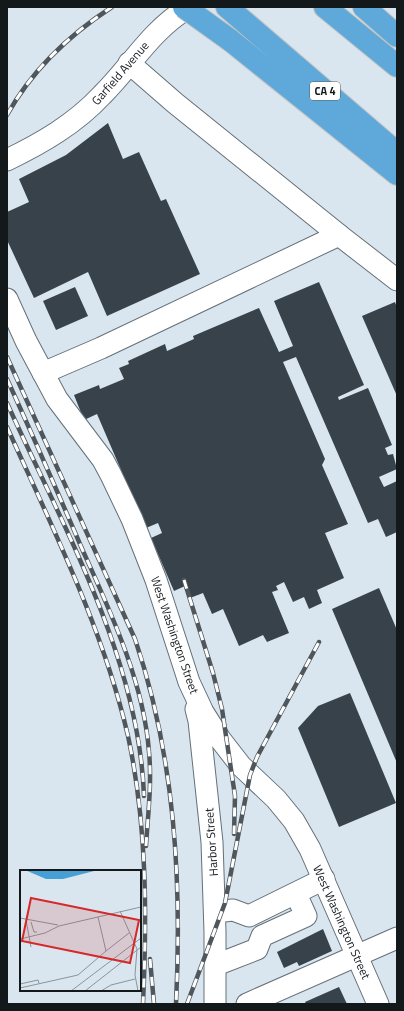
<svg xmlns="http://www.w3.org/2000/svg" width="404" height="1011" font-family="'Titillium Web',sans-serif">
	<style>
		.building { fill: #38424a }
		.lines { fill: none; stroke-linecap: round; stroke-linejoin: round }
		.minor-casing { stroke: #657078; stroke-width: 23 }
		.highway-casing { stroke: #c2c3c4; stroke-width: 24 }
		.minor { stroke: #fff; stroke-width: 21 }
		.highway { stroke: #5fa9da; stroke-width: 22 }
		.rail-casing { stroke: #50575c; stroke-width: 4.5 }
		.rail { stroke: #fff; stroke-width: 3; stroke-dasharray: 9; stroke-linecap: butt }
		.highway-bridge-casing { stroke: #c2c3c4; stroke-width: 24; stroke-linecap: butt }
		.highway-bridge { stroke: #5fa9da; stroke-width: 22 }
		.labels { text-anchor: middle; dominant-baseline: central; stroke-width: 4; stroke-linejoin: round; paint-order: stroke }
		.shield { fill: #fff; stroke: #5a5d5f; stroke-width: 1 }
		.shield-label { font-size: 11px; font-weight: bold; fill: #13181b }
		.street-label { font-size: 12px; fill: #13181b; stroke: #fff }
		.inset-road { fill: none; stroke: #8a949a; stroke-width: 1 }
		.view { fill: #d62828; fill-opacity: 0.15; stroke: #d62828; stroke-width: 2 }
		.inset-edge { fill: none; stroke: #13181b; stroke-width: 2 }
	</style>
	<rect width="100%" height="100%" fill="#d9e6ef"/>
	<g class="building">
		<path d="M108,123L123,159L139,152L161,201L166,199L200,274L107,316L88,272L34,298L7,240V212L29,202L19,179L66,155Z"/>
		<path d="M319,282L364,385L338,397L339,400L368,388L392,445L385,448L388,455L393,454L397,469L379,477L384,487L397,481V532L386,537L378,519L368,523L296,357L283,362L325,459L322,465L348,524L325,533L344,578L317,590L322,603L309,609L304,597L293,602L284,582L276,586L278,590L272,592L289,633L267,642L263,635L239,646L223,609L212,614L203,593L190,598L185,586L174,591L151,538L162,533L158,523L146,528L97,414L84,420L74,395L99,385L100,389L124,379L119,368L129,364L128,361L165,344L167,351L194,339L193,336L259,308L279,352L293,346L274,301Z"/>
		<path d="M75,287L88,316L56,330L43,301Z"/>
		<path d="M395,302L397,308V396L362,316Z"/>
		<path d="M379,588L397,630V763L332,609Z"/>
		<path d="M350,693L396,803L339,827L298,728L318,706Z"/>
		<path d="M323,929L332,951L299,966L297,962L284,968L277,952Z"/>
		<path d="M339,987L347,1004H306L305,1002Z"/>
	</g>
	<g class="lines">
		<defs>
			<g id="minor">
				<path d="M7,160C42,143 75,124 102,95C133,64 150,31 189,7"/>
				<path d="M339,235L397,280"/>
				<path d="M7,299L26,341L57,399L103,460L111,475L132,519L156,580L189,682L203,712L220,739L241,766L276,799L294,821L310,849L378,1004"/>
				<path d="M43,373L101,348L339,235L175,103L129,63"/>
				<path d="M196,709L199,721L212,842L215,932V1004"/>
				<path d="M215,912L233,910L249,916L324,879"/>
				<path d="M216,965L257,949L262,936L306,916L296,894"/>
				<path d="M247,1004L397,938"/>
			</g>
			<g id="highway">
				<path d="M227,7L397,153"/>
				<path d="M325,7L397,66"/>
				<path d="M364,7L397,36"/>
				<path d="M230,40L397,174"/>
			</g>
		</defs>
		<use href="#minor" class="minor-casing"/>
		<use href="#highway" class="highway-casing"/>
		<use href="#minor" class="minor"/>
		<use href="#highway" class="highway"/>
		<defs>
			<g id="rail">
				<path d="M7,115C32,70 69,35 112,7"/>
				<path d="M7,357L135,639C175,757 182,881 176,1004"/>
				<path d="M7,379C33,436 58,493 83,551C111,613 144,683 149,752C152,783 148,814 146,846"/>
				<path d="M7,403C63,527 139,658 144,796"/>
				<path d="M7,427C52,527 103,628 128,736C147,824 147,915 143,1004"/>
				<path d="M184,580L213,673L222,709L235,796L234,834"/>
				<path d="M150,959L154,1004"/>
				<path d="M187,1004L225,903L250,775L257,757L319,642"/>
			</g>
		</defs>
		<use href="#rail" class="rail-casing"/>
		<use href="#rail" class="rail"/>
		<defs>
			<path id="highway-bridge" d="M184,7L230,40"/>
		</defs>
		<use href="#highway-bridge" class="highway-bridge-casing"/>
		<use href="#highway-bridge" class="highway-bridge"/>
	</g>
	<g class="labels">
		<rect class="shield" x="310" y="82" width="30" height="18" rx="3"/>
		<g class="shield-label">
			<text x="325" y="91">CA 4</text>
		</g>
		<g class="street-label">
			<text transform="translate(120 73) rotate(-49)">Garfield Avenue</text>
			<text transform="translate(175 635) rotate(71)">West Washington Street</text>
			<text transform="translate(211 842) rotate(-94)">Harbor Street</text>
			<text transform="translate(342 922) rotate(66)">West Washington Street</text>
		</g>
	</g>
	<g transform="translate(20 870)">
		<rect width="121" height="121" fill="#d9e6ef"/>
		<path d="M5,0H78L43,9H26Z" fill="#469fd5"/>
		<path class="inset-road" d="M100,41L117,79L115,105L118,121M78,47L86,81L109,63M0,48L38,55M6,50L11,77M11,52L14,62H17M0,69L25,63L39,56L121,37M0,114L18,110L19,113M0,118L58,105L86,81M51,121L121,68M65,121L121,77M81,121L91,115L115,109"/>
		<path class="view" d="M11,28L119,50L110,93L2,71Z"/>
		<rect width="121" height="121" class="inset-edge"/>
	</g>
	<rect width="404" height="1011" fill="none" stroke="#13181b" stroke-width="16"/>
</svg>
